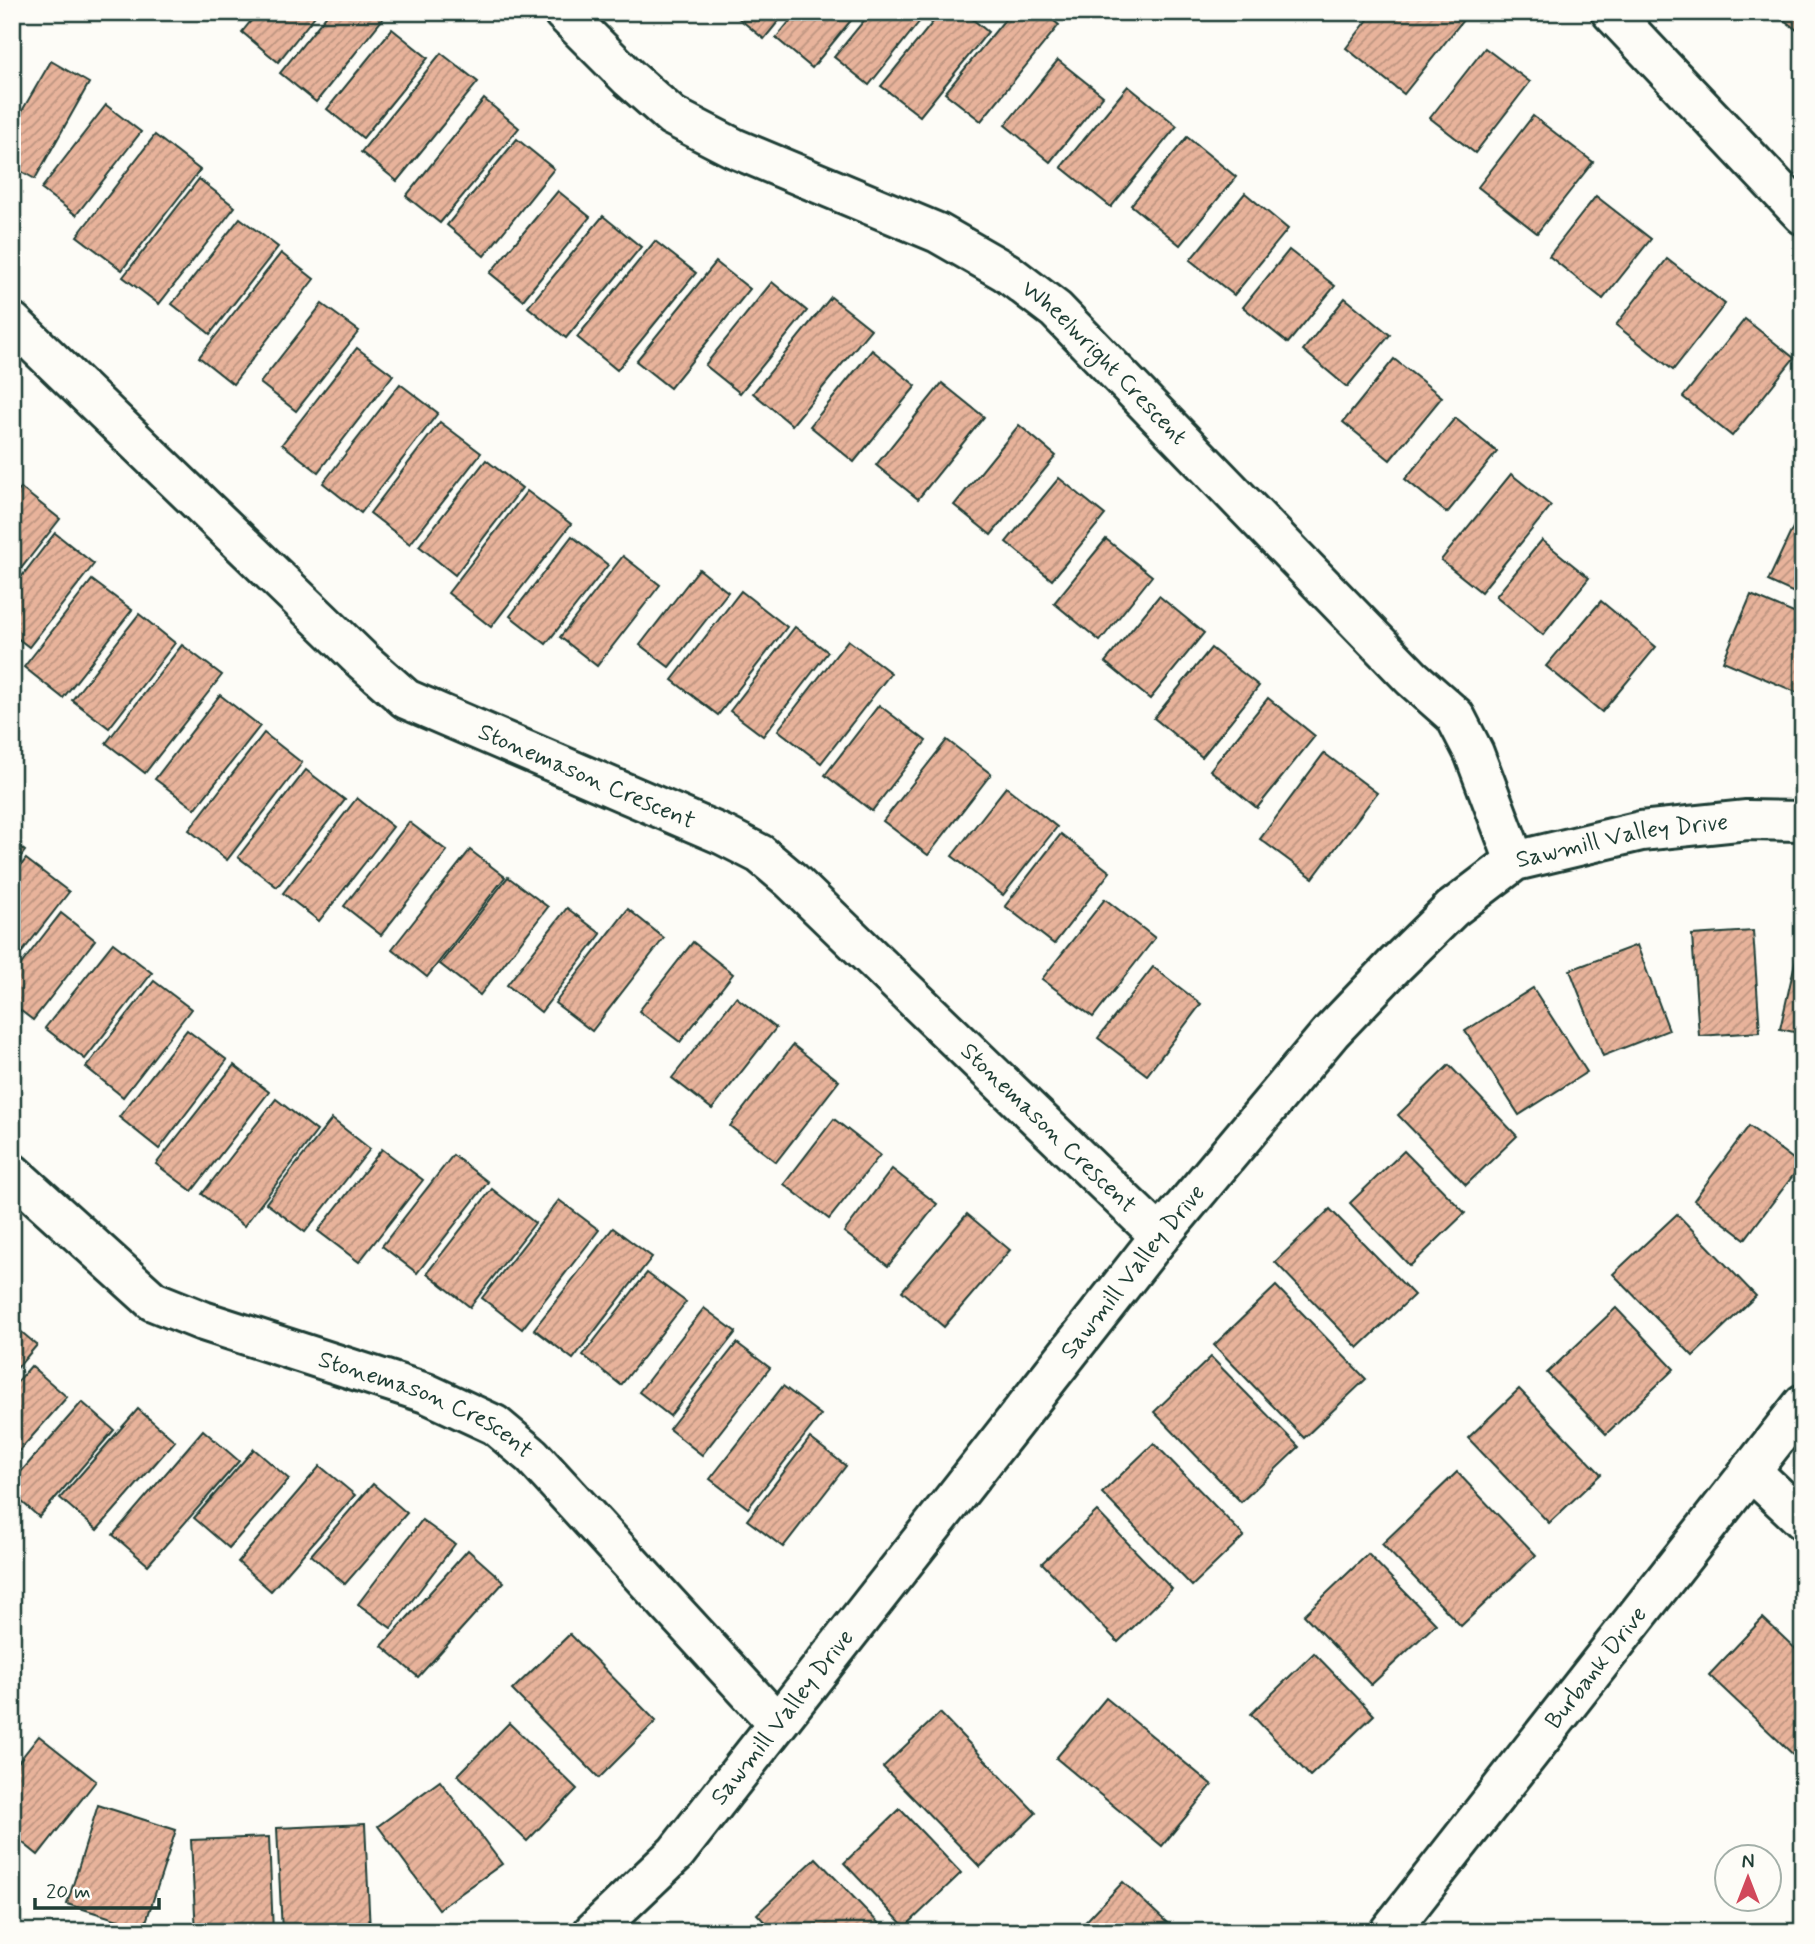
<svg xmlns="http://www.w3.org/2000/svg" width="1815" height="1944" font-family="Mynerve,sans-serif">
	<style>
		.building { fill: url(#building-hatch); stroke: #1f3d34; stroke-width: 2 }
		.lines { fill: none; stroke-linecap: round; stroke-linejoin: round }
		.minor-casing { stroke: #1f3d34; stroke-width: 44 }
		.minor { stroke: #fdfcf7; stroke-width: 38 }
		.labels { text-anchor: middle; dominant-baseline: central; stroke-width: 5; stroke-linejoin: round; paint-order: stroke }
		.street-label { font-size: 24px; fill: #1f3d34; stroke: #fdfcf7 }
	</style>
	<defs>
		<pattern id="building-hatch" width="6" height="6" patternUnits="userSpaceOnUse" patternTransform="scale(1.75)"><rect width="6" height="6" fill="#e8b39b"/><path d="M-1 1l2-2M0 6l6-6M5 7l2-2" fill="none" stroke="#bb937f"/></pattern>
	</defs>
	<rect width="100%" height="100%" fill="#fdfcf7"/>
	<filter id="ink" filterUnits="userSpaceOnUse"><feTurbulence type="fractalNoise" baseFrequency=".0143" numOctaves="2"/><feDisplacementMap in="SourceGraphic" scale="14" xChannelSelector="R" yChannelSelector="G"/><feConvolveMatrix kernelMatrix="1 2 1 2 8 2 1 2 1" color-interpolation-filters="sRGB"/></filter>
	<g filter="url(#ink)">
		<g class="building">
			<path d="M258,12H318L278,62L242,32Z"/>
			<path d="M329,12H382L386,15L316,102L280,73Z"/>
			<path d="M731,12H786L764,39Z"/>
			<path d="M797,12H858L812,68L776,38Z"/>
			<path d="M871,12H927L869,85L834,57Z"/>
			<path d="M941,12H964L988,32L920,116L881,86Z"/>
			<path d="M1011,12H1043L1059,25L981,121L945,93Z"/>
			<path d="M1374,12H1464L1467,15L1404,94L1346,48Z"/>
			<path d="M1782,12H1803V35L1779,16Z"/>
			<path d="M392,29L428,58L363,138L327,109Z"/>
			<path d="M12,36L19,39L12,57Z"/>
			<path d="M1485,48L1530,82L1475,153L1430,118Z"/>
			<path d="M441,53L478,82L397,181L361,152Z"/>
			<path d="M1058,60L1103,96L1050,162L1005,125Z"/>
			<path d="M51,61L89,83L35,179L12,166V128Z"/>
			<path d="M1128,86L1177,126L1111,207L1061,167Z"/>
			<path d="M484,99L519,128L440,223L406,196Z"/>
			<path d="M106,105L141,132L76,215L41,189Z"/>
			<path d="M1533,116L1593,162L1537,233L1478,187Z"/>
			<path d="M155,135L200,170L122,270L77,236Z"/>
			<path d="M1187,137L1236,177L1180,245L1131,205Z"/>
			<path d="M517,139L554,169L484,256L447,225Z"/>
			<path d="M199,179L235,207L159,304L123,277Z"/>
			<path d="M558,191L590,217L523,300L490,273Z"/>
			<path d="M1245,193L1288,229L1234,295L1190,260Z"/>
			<path d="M1596,196L1651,239L1603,299L1549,256Z"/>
			<path d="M603,216L641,247L566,338L528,307Z"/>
			<path d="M240,218L278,247L210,334L172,304Z"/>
			<path d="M655,241L696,273L617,370L577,337Z"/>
			<path d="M1289,250L1335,286L1288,343L1243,307Z"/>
			<path d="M281,253L314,279L233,384L199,357Z"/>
			<path d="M1667,259L1725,304L1673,370L1616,325Z"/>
			<path d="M716,262L750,289L670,388L636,361Z"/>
			<path d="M772,282L807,311L740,393L705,365Z"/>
			<path d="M831,297L871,329L792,425L753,393Z"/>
			<path d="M1345,298L1390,335L1347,387L1303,350Z"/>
			<path d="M322,304L359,331L296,411L260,383Z"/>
			<path d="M1745,319L1794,358L1732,436L1683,397Z"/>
			<path d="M357,348L393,375L318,472L282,444Z"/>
			<path d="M872,350L916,386L854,462L810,426Z"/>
			<path d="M1394,359L1442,397L1390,460L1343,422Z"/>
			<path d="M942,383L984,417L918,499L876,465Z"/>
			<path d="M400,384L438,413L361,513L323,483Z"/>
			<path d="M1455,418L1497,452L1447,513L1405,479Z"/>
			<path d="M440,422L481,453L410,544L370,513Z"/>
			<path d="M1019,425L1056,456L991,535L954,505Z"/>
			<path d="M486,460L522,488L455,575L419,546Z"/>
			<path d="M1511,474L1551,506L1481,592L1441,560Z"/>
			<path d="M1059,478L1105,515L1052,580L1006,542Z"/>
			<path d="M21,488L60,519L12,580V499Z"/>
			<path d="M527,491L571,524L491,627L448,593Z"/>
			<path d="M1797,519L1803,521V597L1768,581Z"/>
			<path d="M55,533L94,564L29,647L12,634V589Z"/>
			<path d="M572,536L608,565L546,644L510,616Z"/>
			<path d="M1106,539L1152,576L1100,641L1054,603Z"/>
			<path d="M1542,540L1589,578L1543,635L1496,596Z"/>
			<path d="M623,556L660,585L597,666L560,637Z"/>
			<path d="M699,569L728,592L669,667L640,645Z"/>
			<path d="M92,580L132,610L63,698L24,667Z"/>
			<path d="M741,591L787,627L718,715L672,680Z"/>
			<path d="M1751,595L1803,617V695L1723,661Z"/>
			<path d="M1159,596L1204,633L1150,699L1105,662Z"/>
			<path d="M1601,601L1656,647L1602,712L1546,666Z"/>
			<path d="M139,614L175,643L109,728L72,700Z"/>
			<path d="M795,627L828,652L763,736L730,711Z"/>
			<path d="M848,640L891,673L821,763L778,730Z"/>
			<path d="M182,645L222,675L145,773L106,743Z"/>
			<path d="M1211,648L1259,686L1202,757L1154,718Z"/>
			<path d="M220,695L260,726L195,809L155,779Z"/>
			<path d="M1268,698L1315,736L1257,808L1210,770Z"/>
			<path d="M879,705L926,741L872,811L825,775Z"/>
			<path d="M264,733L302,763L227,860L189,830Z"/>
			<path d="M947,740L991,774L928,855L883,821Z"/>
			<path d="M1324,753L1377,793L1313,878L1260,839Z"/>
			<path d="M306,770L345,800L277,887L238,857Z"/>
			<path d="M1006,787L1057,827L1003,895L952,856Z"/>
			<path d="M357,798L393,827L319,921L283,893Z"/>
			<path d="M409,822L447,851L381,935L344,906Z"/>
			<path d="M1061,834L1110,872L1054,944L1005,906Z"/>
			<path d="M12,841L25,851L12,868Z"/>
			<path d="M470,850L505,877L427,977L392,949Z"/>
			<path d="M26,859L69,892L12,965V877Z"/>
			<path d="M508,877L548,907L480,995L440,964Z"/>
			<path d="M1105,899L1155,938L1093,1017L1042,979Z"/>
			<path d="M567,908L601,934L541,1012L507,985Z"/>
			<path d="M628,909L664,938L592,1031L555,1003Z"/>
			<path d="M61,913L95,940L33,1020L12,1004V976Z"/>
			<path d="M1753,931L1760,1032L1699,1036L1692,935Z"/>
			<path d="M1801,936L1803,937V1034L1780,1029Z"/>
			<path d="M693,942L733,974L680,1042L639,1011Z"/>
			<path d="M113,943L152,973L85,1059L45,1028Z"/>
			<path d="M1637,945L1669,1030L1603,1056L1570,970Z"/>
			<path d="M1153,967L1201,1004L1147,1075L1098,1038Z"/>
			<path d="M154,981L191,1009L123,1097L86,1067Z"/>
			<path d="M1533,988L1587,1072L1519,1115L1465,1031Z"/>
			<path d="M736,997L776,1028L712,1109L672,1078Z"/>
			<path d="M187,1030L227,1060L159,1149L119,1117Z"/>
			<path d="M793,1045L839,1081L776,1162L730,1126Z"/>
			<path d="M234,1065L269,1092L192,1191L156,1164Z"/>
			<path d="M1449,1065L1517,1136L1466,1185L1398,1115Z"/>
			<path d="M276,1099L317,1131L244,1226L202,1194Z"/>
			<path d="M332,1119L370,1149L305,1232L266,1203Z"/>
			<path d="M834,1119L880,1155L829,1219L784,1184Z"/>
			<path d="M1749,1126L1801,1165L1745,1239L1694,1200Z"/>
			<path d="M382,1149L423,1180L359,1262L318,1231Z"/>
			<path d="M1404,1151L1465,1213L1410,1266L1350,1203Z"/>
			<path d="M453,1155L488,1182L417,1273L382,1246Z"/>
			<path d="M892,1169L937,1204L888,1266L844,1232Z"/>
			<path d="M492,1189L535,1223L470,1307L427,1273Z"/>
			<path d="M559,1200L599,1230L522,1329L482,1298Z"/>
			<path d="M1330,1209L1414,1295L1358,1348L1275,1262Z"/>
			<path d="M967,1214L1010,1250L944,1327L902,1291Z"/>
			<path d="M1677,1214L1756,1296L1693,1356L1613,1274Z"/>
			<path d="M613,1228L652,1257L573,1359L534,1329Z"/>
			<path d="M647,1273L686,1302L621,1385L583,1355Z"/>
			<path d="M1276,1286L1366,1379L1304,1438L1214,1345Z"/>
			<path d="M704,1308L736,1332L670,1416L639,1392Z"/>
			<path d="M1616,1308L1674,1369L1606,1434L1547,1373Z"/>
			<path d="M12,1324L37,1345L12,1374Z"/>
			<path d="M737,1343L770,1368L702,1455L669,1429Z"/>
			<path d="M1211,1357L1299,1447L1241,1502L1154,1412Z"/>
			<path d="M31,1366L67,1397L12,1459V1388Z"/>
			<path d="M783,1386L821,1415L748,1508L710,1479Z"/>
			<path d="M1519,1389L1601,1474L1549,1523L1468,1438Z"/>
			<path d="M82,1402L114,1430L39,1517L12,1493V1482Z"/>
			<path d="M138,1409L175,1441L97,1530L60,1498Z"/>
			<path d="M203,1430L239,1461L148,1565L113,1535Z"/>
			<path d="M810,1438L846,1466L783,1547L747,1520Z"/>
			<path d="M1154,1443L1244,1536L1192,1586L1102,1493Z"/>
			<path d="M254,1449L289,1479L229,1548L194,1518Z"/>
			<path d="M320,1466L355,1495L271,1591L238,1562Z"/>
			<path d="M1457,1472L1536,1555L1461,1626L1382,1544Z"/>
			<path d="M373,1484L407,1513L345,1584L311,1555Z"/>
			<path d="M1097,1511L1172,1589L1118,1642L1042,1563Z"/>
			<path d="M422,1520L455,1544L391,1628L358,1604Z"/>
			<path d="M468,1550L504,1582L418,1677L382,1646Z"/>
			<path d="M1368,1554L1436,1624L1371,1685L1304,1615Z"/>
			<path d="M1763,1618L1803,1656V1758L1800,1761L1709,1675Z"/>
			<path d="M570,1634L656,1721L599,1778L512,1690Z"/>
			<path d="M1314,1653L1374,1715L1310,1776L1251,1714Z"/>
			<path d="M1106,1698L1212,1785L1162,1846L1056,1758Z"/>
			<path d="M940,1713L1036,1813L980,1867L883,1767Z"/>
			<path d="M12,1717L22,1724L12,1736Z"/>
			<path d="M509,1723L577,1789L527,1841L458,1775Z"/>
			<path d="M39,1736L96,1781L38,1855L12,1834V1770Z"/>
			<path d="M440,1781L502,1864L439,1909L378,1826Z"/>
			<path d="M98,1805L176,1830L144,1928L67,1904Z"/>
			<path d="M900,1809L961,1873L905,1927L844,1863Z"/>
			<path d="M365,1824L370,1932H282L277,1828Z"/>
			<path d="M269,1837L273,1932H196L191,1840Z"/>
			<path d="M816,1858L887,1932H774L757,1914Z"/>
			<path d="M1123,1882L1177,1932H1076Z"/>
		</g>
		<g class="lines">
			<defs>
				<g id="minor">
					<path id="s1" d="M563,12L629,78L672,116L734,148L938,233L1006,272L1056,310L1412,678L1455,716L1474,753L1515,861"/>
					<path d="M1611,12L1803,215"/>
					<path id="s2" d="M12,322L363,661L406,699L723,835L760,854L791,880L1160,1236"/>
					<path id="s3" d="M12,1173L153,1301L203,1321L426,1393L495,1425L532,1456L777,1723"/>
					<path d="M1750,1470L1803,1520"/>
					<path id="s4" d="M593,1932L676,1853L1160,1236L1331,1032L1395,965L1452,909L1515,861L1641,831L1747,820L1803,821"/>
					<path id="s5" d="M1389,1932L1803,1404"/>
				</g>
			</defs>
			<use href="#minor" class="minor-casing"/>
			<use href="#minor" class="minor"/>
		</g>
	</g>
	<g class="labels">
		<g class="street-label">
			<text stroke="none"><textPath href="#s1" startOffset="654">Wheelwright Crescent</textPath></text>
			<text stroke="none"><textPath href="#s2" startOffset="742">Stonemason Crescent</textPath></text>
			<text stroke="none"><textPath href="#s4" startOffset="1526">Sawmill Valley Drive</textPath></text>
			<text stroke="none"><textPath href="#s2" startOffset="1330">Stonemason Crescent</textPath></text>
			<text stroke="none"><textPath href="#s4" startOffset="854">Sawmill Valley Drive</textPath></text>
			<text stroke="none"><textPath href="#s3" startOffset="483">Stonemason Crescent</textPath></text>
			<text stroke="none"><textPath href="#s5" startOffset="336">Burbank Drive</textPath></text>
			<text stroke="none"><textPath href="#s4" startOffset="287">Sawmill Valley Drive</textPath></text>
		</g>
	</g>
	<rect width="1815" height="1944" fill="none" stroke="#fdfcf7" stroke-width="42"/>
	<rect x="21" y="21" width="1773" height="1902" fill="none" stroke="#1f3d34" stroke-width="2.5" filter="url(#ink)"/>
	<g transform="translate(1748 1878)"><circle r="33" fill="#fdfcf7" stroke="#a4b0a9" stroke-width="2"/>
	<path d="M0-5L12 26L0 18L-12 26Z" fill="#d1495b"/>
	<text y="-10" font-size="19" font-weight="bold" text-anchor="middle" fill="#1f3d34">N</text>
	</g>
	<path d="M35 1898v10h124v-10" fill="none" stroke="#1f3d34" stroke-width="3.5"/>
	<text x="46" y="1898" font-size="21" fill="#1f3d34" stroke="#fdfcf7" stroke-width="5" paint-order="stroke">20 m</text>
</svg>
